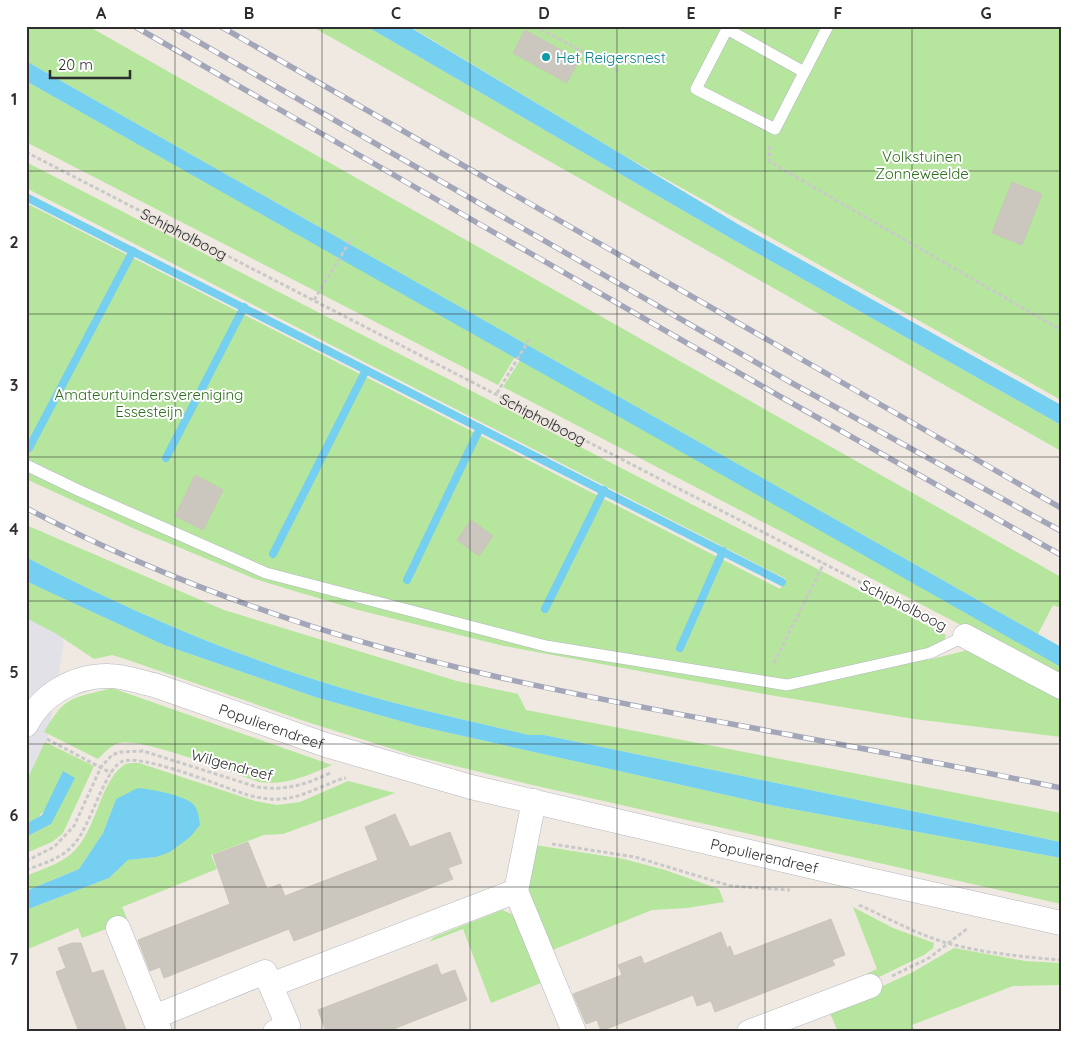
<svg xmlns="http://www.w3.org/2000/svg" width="1087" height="1058" font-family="Quicksand,sans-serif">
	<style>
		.industrial { fill: #e3e1e8 }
		.green { fill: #b6e59e }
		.water { fill: #75cff0 }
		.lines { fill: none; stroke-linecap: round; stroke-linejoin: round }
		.stream { stroke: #75cff0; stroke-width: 8 }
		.building { fill: #cbc7bf; stroke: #cbc5ba }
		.lane-casing { stroke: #b4b7c1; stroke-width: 12 }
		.street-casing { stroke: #b4b7c1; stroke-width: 25 }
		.path { stroke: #c9c9c9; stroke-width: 3; stroke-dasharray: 4 2.5; stroke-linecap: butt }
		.lane { stroke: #fff; stroke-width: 11 }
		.street { stroke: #fff; stroke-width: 24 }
		.rail-casing { stroke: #a3a6b8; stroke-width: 5.5 }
		.rail { stroke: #fff; stroke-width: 4; stroke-dasharray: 11; stroke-linecap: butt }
		.grid { fill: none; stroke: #2e2e2e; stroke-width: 1; stroke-opacity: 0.55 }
		.culture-dot { fill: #0f9aa8; stroke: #fff; stroke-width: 2 }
		.labels { text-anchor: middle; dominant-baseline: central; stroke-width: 4; stroke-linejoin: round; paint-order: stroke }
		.culture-label { font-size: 15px; fill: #0d838f; stroke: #fff; text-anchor: start }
		.park-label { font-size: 15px; fill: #2c6e1b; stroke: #fff }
		.street-label { font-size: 15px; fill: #2e2e2e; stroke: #fff }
		.neatline { fill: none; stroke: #2e2e2e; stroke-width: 2 }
		.grid-label { font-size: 16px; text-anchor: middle; font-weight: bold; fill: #2e2e2e }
	</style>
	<rect width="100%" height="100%" fill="#efe9e1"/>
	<path class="industrial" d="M26,594L44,606L64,642L35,813L26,817Z"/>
	<g class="green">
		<path d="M26,26H88L1061,577V608L1053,605L1038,634L26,61Z"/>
		<path d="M311,26H366L732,239L1061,425V451Z"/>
		<path d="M409,26H1061V400L621,154Z"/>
		<path d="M26,81L515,357L498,385L26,142Z"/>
		<path d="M26,162L946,635L943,643L931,646L928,660L972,649L1061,697V737L914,719L770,695L504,646L358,610L258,580L137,530L26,479V203L780,589L786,579L26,188Z"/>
		<path d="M520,360L1061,666V677L503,387Z"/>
		<path d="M26,525L224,610L457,681L518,694L526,710L1061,813V842L544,735H529C458,718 386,703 316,680C216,648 119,606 26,557Z"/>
		<path d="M26,581L164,645L315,697L418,726L775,806L1061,858V904L528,784L415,756L304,721L128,660L112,655L94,659L55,633L26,618Z"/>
		<path d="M112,688L332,765C308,775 286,786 259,782C235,774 139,736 119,743C110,746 104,753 98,759L44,732C66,695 71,699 112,688Z"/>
		<path d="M45,742L94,766L63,833L52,842L26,853V837L51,824L47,808L35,820L26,824V782Z"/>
		<path d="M139,763L255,801L277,805L300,802L348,781L395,793L283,834L264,835L211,855L217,869L122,907L128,921L82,938L78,928L26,950V910L109,878L128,860L156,857L116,799L103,833L79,869L26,891V876C42,869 58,865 71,854C97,832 99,782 124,765C127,763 134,763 139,763Z"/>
		<path d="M535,845L624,859L665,870L719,889L724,902L687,908L652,910L550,951L527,890Z"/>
		<path d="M853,907L893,928L934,943L933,948L924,955L869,982L866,974L877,969Z"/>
		<path d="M502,910L514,915L541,983L491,1003L463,929L429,942L434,937Z"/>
		<path d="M954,948L1025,961L1061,963V985L1013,986L912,1025L915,1032H838L829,1011L913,972Z"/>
	</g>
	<g class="water">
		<path d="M366,26H408L741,226L1061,405V425L732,239Z"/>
		<path d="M26,61L1061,647V667L26,81Z"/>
		<path d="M26,557C119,606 216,648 316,680C386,703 458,718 529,735H544L1061,842V858L775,806L418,726L315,697L164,645L45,590L26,581Z"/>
		<path d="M63,771L75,778L51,824L26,837V824L42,815Z"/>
		<path d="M138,788C154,790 179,794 192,803C198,808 199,818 200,825L190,837L170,852L156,857L128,860L109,878L26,910V891L79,869L103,833L116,799Z"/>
	</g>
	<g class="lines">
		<g class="stream">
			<path d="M26,197L782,582"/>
			<path d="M29,448L133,251"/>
			<path d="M166,458L244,307"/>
			<path d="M273,554L365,372"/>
			<path d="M407,580L480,428"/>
			<path d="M545,609L604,490"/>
			<path d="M680,648L723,551"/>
		</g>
	</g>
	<g class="building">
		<path d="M525,30L579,60L567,83L513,53Z"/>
		<path d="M1012,182L1042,194L1022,245L992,233Z"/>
		<path d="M195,475L223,490L203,530L175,516Z"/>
		<path d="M471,520L493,536L479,556L457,540Z"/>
		<path d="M395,814L410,847L450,832L462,863L448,868L453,879L294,941L289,929L164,978L160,967L150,971L138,940L230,904L213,855L248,842L267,889L280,884L285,896L378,860L365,827Z"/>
		<path d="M831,919L845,955L832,960L835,965L715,1012L711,1001L697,1006L693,995L601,1031L597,1020L586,1024L573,994L622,975L618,965L641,956L644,964L721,932L727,948L730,946L734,956Z"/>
		<path d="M72,943H81L92,973L103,970L127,1032H79L56,972L66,968L58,948Z"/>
		<path d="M437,964L441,975L455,970L467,1000L386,1032H326L318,1010Z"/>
	</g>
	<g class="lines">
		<defs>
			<g id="lane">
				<path d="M804,72L727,29L696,89L775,129L828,26"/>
				<path d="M26,465L80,491L266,573L546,646L787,685L930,653L965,636"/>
			</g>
			<g id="street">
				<path d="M965,636L1061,687"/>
				<path id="s2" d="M26,725C41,695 74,675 109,676C124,676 140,682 154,685L326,745L471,787L865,879L1061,923"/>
				<path d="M516,891L574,1032"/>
				<path d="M118,928L154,1017"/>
				<path d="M271,985L516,891L534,801"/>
				<path d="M160,1032L154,1017L265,972L288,1026L275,1032"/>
				<path d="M749,1032L870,986"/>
			</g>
		</defs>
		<use href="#lane" class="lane-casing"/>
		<use href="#street" class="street-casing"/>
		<g class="path">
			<path d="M535,26L618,71"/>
			<path d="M769,146L770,162L1061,330"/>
			<path id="s1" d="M26,152L943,625"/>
			<path d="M314,300L352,238"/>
			<path d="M497,393L530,338"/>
			<path d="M774,663L824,563"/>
			<path d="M47,739L111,773"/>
			<path d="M552,844L635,857L731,886L790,890"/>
			<path d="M26,861L54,847L74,826L101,767L112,755L121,752L143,751L257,787C285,791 305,785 330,773"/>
			<path d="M26,870C44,863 62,859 75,843C90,826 105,770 121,762C140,752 225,788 248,795C279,803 293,799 321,787C330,784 338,779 346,778"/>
			<path d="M859,905C888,918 916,934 947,943C983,953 1024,957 1061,960"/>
			<path d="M892,976L929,958L968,928"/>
		</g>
		<use href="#lane" class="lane"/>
		<use href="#street" class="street"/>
		<defs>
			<g id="rail">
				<path d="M134,26L781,397L1061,555"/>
				<path d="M171,26L790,382L1061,531"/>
				<path d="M220,26L1061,508"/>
				<path d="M26,508C175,586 335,640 498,677C593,699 689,716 785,734C877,751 969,769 1061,788"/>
			</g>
		</defs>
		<use href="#rail" class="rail-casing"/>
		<use href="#rail" class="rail"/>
	</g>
	<path class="grid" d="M175,26V1032M322,26V1032M470,26V1032M617,26V1032M765,26V1032M912,26V1032M26,171H1061M26,314H1061M26,457H1061M26,601H1061M26,744H1061M26,887H1061"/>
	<circle class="culture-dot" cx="546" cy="57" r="5"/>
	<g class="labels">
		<g class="culture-label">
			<text x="556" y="57">Het Reigersnest</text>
		</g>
		<g class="park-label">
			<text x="922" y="156">Volkstuinen<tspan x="922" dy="17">Zonneweelde</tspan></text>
			<text x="149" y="394">Amateurtuindersvereniging<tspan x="149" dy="17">Essesteijn</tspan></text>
		</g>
		<g class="street-label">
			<text stroke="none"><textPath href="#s1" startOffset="178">Schipholboog</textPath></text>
			<text stroke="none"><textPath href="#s1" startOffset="582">Schipholboog</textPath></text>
			<text transform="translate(904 605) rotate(27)">Schipholboog</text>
			<text stroke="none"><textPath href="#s2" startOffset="272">Populierendreef</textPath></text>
			<text transform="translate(232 765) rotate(15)">Wilgendreef</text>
			<text stroke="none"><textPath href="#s2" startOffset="782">Populierendreef</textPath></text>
		</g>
	</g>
	<rect width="1087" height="1058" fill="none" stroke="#ffffff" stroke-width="55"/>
	<path d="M50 70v8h80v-8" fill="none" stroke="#2e2e2e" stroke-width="2.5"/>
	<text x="58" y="70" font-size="15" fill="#2e2e2e" stroke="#ffffff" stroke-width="4" paint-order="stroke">20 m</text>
	<rect x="28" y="28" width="1032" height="1002" class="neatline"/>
	<g class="grid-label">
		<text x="101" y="19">A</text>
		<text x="249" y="19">B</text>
		<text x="396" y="19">C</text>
		<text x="544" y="19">D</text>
		<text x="691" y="19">E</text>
		<text x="838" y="19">F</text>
		<text x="986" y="19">G</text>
		<text x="14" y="105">1</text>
		<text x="14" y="248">2</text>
		<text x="14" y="391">3</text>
		<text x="14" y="535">4</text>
		<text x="14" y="678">5</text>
		<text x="14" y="821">6</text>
		<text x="14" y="965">7</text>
	</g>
</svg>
